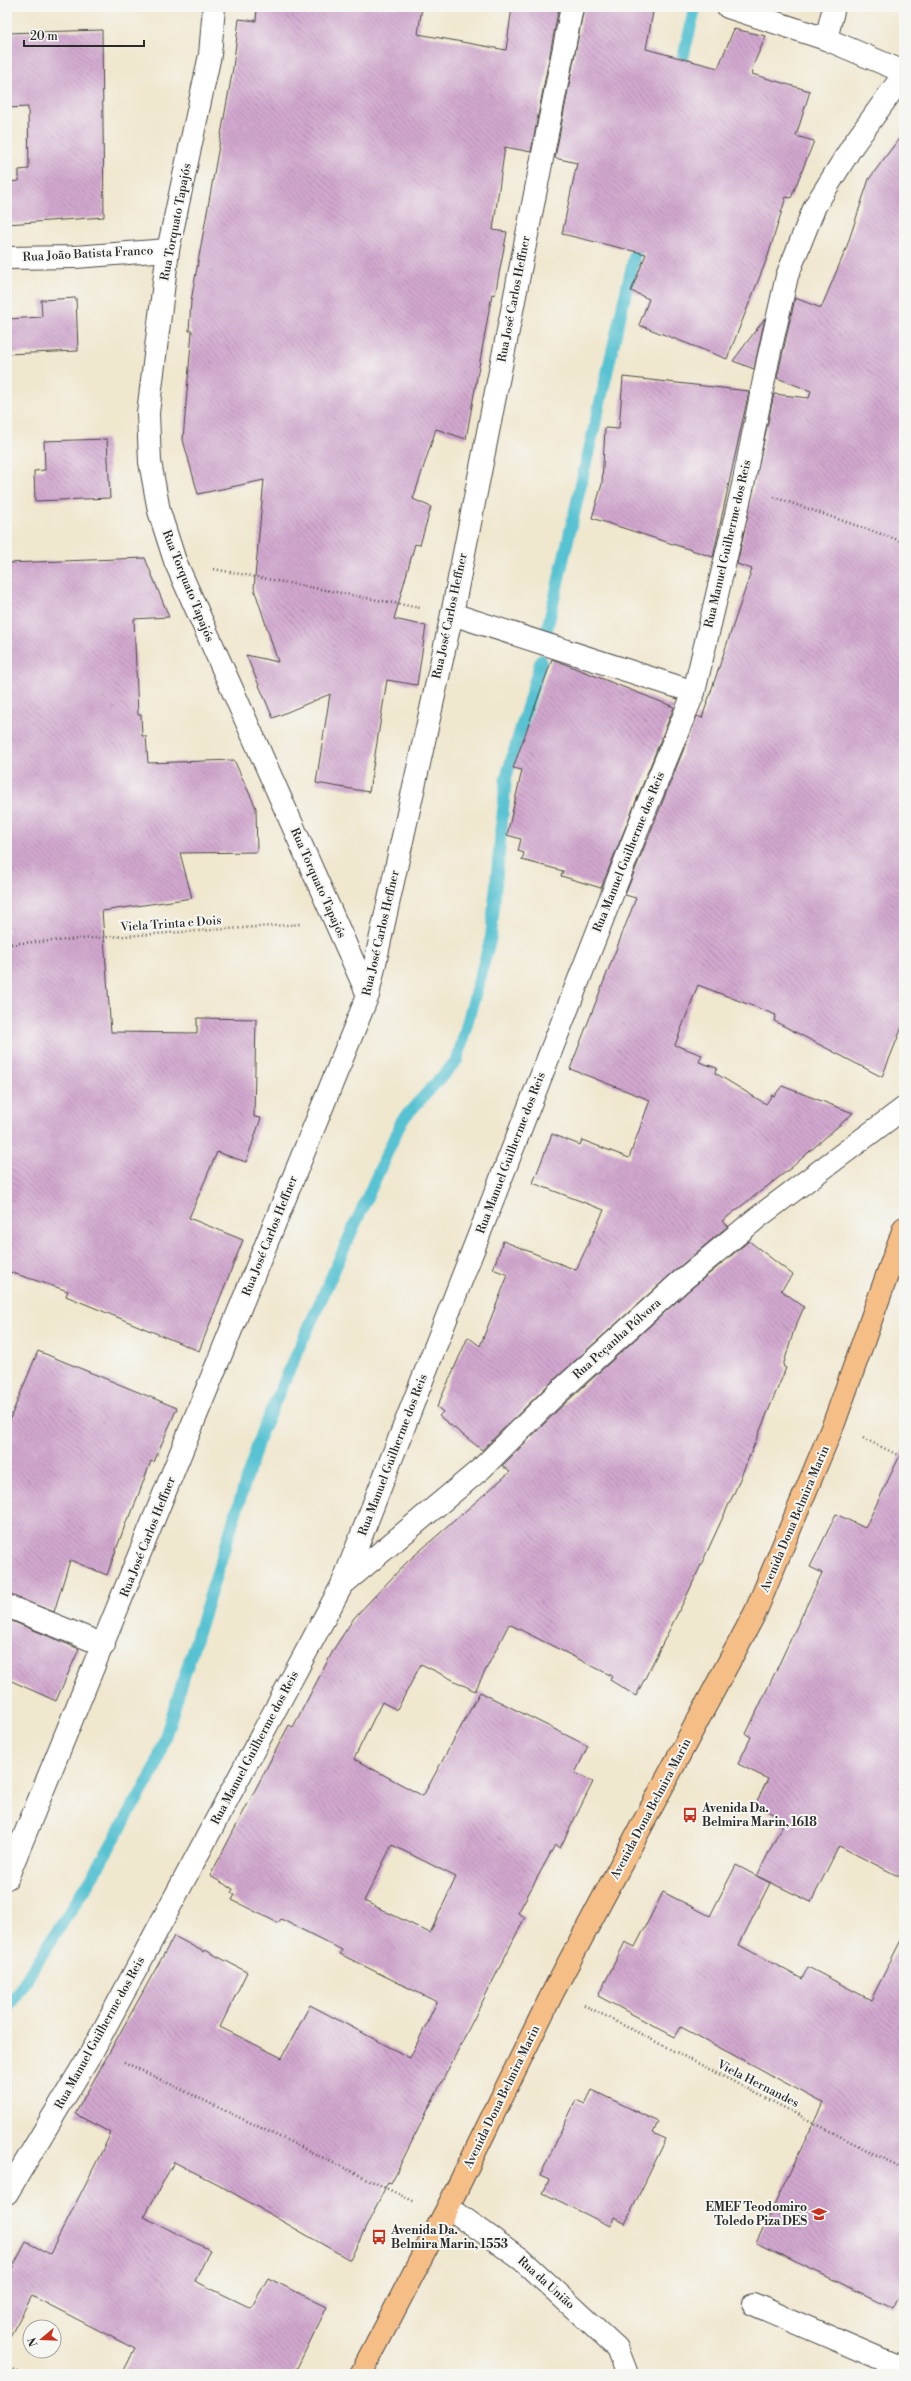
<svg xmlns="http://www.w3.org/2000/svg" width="911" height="2381" font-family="'Libre Bodoni',serif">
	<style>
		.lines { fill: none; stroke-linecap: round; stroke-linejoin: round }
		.stream { stroke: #57c2d2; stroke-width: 12 }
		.building { fill: url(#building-back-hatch); fill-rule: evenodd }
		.minor-casing { stroke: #494744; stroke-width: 24 }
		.major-casing { stroke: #494744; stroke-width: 24 }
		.path { stroke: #494744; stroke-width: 2.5; stroke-dasharray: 1 3; stroke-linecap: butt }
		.minor { stroke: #fff; stroke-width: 22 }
		.major { stroke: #f5be86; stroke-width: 22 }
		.labels { text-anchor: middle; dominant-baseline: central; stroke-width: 4; stroke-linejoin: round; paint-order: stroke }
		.street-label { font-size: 12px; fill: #2b2b2b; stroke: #f6f6f2 }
		.poi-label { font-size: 12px; font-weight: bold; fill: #2b2b2b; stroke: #f6f6f2; text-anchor: start }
	</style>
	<defs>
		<pattern id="building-back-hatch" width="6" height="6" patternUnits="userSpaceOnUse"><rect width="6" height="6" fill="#d1a7cf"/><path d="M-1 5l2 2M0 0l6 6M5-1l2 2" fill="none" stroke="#aa88a8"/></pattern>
	</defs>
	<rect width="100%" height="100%" fill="#f6f6f2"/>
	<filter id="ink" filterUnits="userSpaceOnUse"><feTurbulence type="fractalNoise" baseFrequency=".025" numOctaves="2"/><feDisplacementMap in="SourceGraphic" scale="8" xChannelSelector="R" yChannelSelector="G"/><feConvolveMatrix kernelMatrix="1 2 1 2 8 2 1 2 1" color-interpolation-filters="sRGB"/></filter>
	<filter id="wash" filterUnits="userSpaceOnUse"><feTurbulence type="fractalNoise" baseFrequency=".012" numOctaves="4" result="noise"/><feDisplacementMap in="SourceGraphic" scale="16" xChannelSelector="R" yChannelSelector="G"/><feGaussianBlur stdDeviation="0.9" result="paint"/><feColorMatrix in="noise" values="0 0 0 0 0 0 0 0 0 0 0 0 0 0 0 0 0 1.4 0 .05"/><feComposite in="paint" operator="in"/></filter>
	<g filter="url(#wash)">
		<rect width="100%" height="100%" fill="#f0e7cf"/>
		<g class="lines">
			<g class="stream">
				<path d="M679,74L695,9"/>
				<path d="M546,634L639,236"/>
				<path d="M7,2009L94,1874L155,1769L261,1433L402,1120L457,1060L491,937L506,778L541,660"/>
			</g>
		</g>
		<g id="blocks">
			<g class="building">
				<path d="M257,7H422L418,34L506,50L512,7H559L531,152L505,147L493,230L507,232L495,295L492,294L466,439L436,429L413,499L431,507L420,545L415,544L394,619L426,626L417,685L387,680L369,792L316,783L330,694L273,718L246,655L278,662L254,588L264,480L198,494L183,440L192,331H189L191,301L233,68L239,19L256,21Z"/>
				<path d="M584,7H654L646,49L718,68L734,29L766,36L751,70L753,71L752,74L810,91L796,136L814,141L791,198L786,197L768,256L727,359L639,325L649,299L631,291L646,254L562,234L577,163L555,158Z"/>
				<path d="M102,30L104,217L7,224V182L19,181V170L29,169L28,107L7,108V33Z"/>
				<path d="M904,132V1022L882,1077L774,1021L776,1015L698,985L675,1045L702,1055L699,1062L717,1068L715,1073L766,1104L772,1095L774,1096L782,1086L853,1113L791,1168L722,1221L728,1226L671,1274L544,1389L482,1450L439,1416L443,1412L437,1407L468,1337L480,1346L508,1275L493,1269L503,1241L576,1270L604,1210L533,1183L552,1134L580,1145L582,1140L629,1158L650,1100L570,1069L636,898L625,895L697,716L702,718L752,569L737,564L774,394L809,398L811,391L777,378L795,298L821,308L846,249L869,179Z"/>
				<path d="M76,298L78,351L7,354V319L42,317L41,300Z"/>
				<path d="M765,318L754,369L733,361Z"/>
				<path d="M623,377L749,391L713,557L592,518L602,484L605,428L619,429Z"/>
				<path d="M107,439L110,498L35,501L34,471L45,470L44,441Z"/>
				<path d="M145,558L169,617L134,619L138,715H141L142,736H146L148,763L234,760L256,808L257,852L180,853L192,898L102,911L111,1032L197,1033V1018L256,1019L254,1117L261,1118L246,1162L217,1152L189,1218L243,1240L199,1351L66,1296L68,1291L7,1271V563Z"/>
				<path d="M552,659L674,707L601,888L561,876L563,871L522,860L524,853L518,851L521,839L507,835L522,770L513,768Z"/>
				<path d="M749,1241L793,1275L781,1290L804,1307L794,1330L783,1366L786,1368L735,1491L688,1593L636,1696L610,1680L612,1676L509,1624L475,1691L421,1664L397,1710L382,1702L354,1759L423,1796L480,1692L588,1746L575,1773L593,1782L560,1848L555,1845L518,1913L525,1917L391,2183L388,2182L350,2260L219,2185L174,2162L144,2217L210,2250L195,2281L251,2308L268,2278L327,2307L294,2374H122L135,2349L32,2296L7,2342V2278L26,2242L50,2254L87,2181L111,2133L75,2114L174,1936L204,1952L205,1950L247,1972L220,2027L282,2058L310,2005L410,2058L437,2002L340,1954L342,1950L281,1919L278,1923L232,1900L235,1895L231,1893L233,1889L210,1876L289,1725L293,1727L335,1647L354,1618L407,1562L510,1472L502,1466L561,1407L687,1292ZM392,1845L456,1877L430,1933L364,1901Z"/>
				<path d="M38,1351L177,1408L154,1462L151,1461L130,1517H128L107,1575L70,1560L54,1612L7,1594V1426Z"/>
				<path d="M904,1447V1879L839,1846L811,1902L757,1876L785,1820L755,1805L768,1779L738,1764L751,1737L746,1734L822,1573L810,1567L836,1514L865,1528Z"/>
				<path d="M7,1619L79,1649L56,1701L7,1679Z"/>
				<path d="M736,1865L770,1883L739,1945L802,1979L808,1967L871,2000L904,1934V2286L893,2308L756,2243L823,2103L681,2027L675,2037L598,1996L625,1942L635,1947L663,1892L710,1916Z"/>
				<path d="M592,2090L658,2122L653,2133L666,2139L625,2224L614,2218L610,2226L543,2193L549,2180L540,2176L576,2100L585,2104Z"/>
			</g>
		</g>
	</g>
	<g filter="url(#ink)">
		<use href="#blocks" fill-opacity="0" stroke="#494744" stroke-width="1"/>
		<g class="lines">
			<defs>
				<g id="minor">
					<path d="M214,7L210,55L168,250L148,413L150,462L159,511L175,561L368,995"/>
					<path d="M728,7L826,39"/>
					<path d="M834,7L826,39L904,72"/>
					<path d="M7,258L75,257L168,250"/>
					<path d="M452,614L694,692"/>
					<path d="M343,1584L482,1468L552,1398L679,1283L757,1218L904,1108"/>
					<path d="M7,1606L104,1645"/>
					<path d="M7,1878L368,995L452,614L572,7"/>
					<path d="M7,2193L94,2048L342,1585L644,813L694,692L743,485L768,360L787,276L815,206L853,145L904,74"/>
					<path d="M448,2207L521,2259L617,2348L627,2374"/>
					<path d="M753,2304L904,2369"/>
				</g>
				<path id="major" d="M361,2374L448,2207L554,1990L755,1613L834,1423L904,1228"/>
			</defs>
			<use href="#minor" class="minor-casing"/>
			<use href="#major" class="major-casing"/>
			<g class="path">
				<path d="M774,497L904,542"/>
				<path d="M214,569L420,608"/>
				<path d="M7,944L301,924"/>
				<path d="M863,1438L904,1458"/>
				<path d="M584,2005L904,2169"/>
				<path d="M124,2062L415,2202"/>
				<path d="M7,2365L21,2374"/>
			</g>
			<use href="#minor" class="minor"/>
			<use href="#major" class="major"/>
		</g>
	</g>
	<defs>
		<symbol id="bus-bare" viewBox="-9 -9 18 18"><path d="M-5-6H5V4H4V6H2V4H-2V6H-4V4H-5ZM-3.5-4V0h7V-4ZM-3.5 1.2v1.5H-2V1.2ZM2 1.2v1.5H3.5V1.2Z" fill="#c8321e" stroke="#f6f6f2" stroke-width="2.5" paint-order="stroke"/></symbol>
		<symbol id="school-bare" viewBox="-9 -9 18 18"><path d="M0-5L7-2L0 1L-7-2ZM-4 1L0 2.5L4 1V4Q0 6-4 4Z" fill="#c8321e" stroke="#f6f6f2" stroke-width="2.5" paint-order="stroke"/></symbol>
	</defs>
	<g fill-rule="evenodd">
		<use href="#bus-bare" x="679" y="1804" width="22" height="22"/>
		<use href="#school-bare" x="808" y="2203" width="22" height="22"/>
		<use href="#bus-bare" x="368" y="2226" width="22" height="22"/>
	</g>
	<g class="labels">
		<g class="street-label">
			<text transform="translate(176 222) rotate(-79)">Rua Torquato Tapajós</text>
			<text transform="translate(88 254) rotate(-3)">Rua João Batista Franco</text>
			<text transform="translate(514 299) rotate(-79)">Rua José Carlos Heffner</text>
			<text transform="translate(728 544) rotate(-77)">Rua Manuel Guilherme dos Reis</text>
			<text transform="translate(188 586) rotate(68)">Rua Torquato Tapajós</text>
			<text transform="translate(450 616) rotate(-78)">Rua José Carlos Heffner</text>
			<text transform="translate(629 852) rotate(-68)">Rua Manuel Guilherme dos Reis</text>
			<text transform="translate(318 883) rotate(66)">Rua Torquato Tapajós</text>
			<text transform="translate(171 924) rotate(-4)">Viela Trinta e Dois</text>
			<text transform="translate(381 933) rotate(-77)">Rua José Carlos Heffner</text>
			<text transform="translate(511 1153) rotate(-69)">Rua Manuel Guilherme dos Reis</text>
			<text transform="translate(270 1236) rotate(-68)">Rua José Carlos Heffner</text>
			<text transform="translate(617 1339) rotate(-42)">Rua Peçanha Pólvora</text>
			<text transform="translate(393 1455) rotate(-69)">Rua Manuel Guilherme dos Reis</text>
			<text transform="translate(795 1519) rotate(-67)">Avenida Dona Belmira Marin</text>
			<text transform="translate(148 1537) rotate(-68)">Rua José Carlos Heffner</text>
			<text transform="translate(255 1748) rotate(-62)">Rua Manuel Guilherme dos Reis</text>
			<text transform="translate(651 1809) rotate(-62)">Avenida Dona Belmira Marin</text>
			<text transform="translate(100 2033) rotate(-61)">Rua Manuel Guilherme dos Reis</text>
			<text transform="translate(758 2084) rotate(27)">Viela Hernandes</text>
			<text transform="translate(502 2097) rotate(-64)">Avenida Dona Belmira Marin</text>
			<text transform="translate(546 2283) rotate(42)">Rua da União</text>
		</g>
		<g class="poi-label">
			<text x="702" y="1808">Avenida Da.<tspan x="702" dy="14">Belmira Marin, 1618</tspan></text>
			<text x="807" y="2207" text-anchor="end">EMEF Teodomiro<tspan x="807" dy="14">Toledo Piza DES</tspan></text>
			<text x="391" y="2230">Avenida Da.<tspan x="391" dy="14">Belmira Marin, 1553</tspan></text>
		</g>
	</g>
	<rect width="911" height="2381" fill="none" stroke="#f6f6f2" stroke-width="24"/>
	<g transform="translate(42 2339) rotate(251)"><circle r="19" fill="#f6f6f2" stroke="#a5a5a2"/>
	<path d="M0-3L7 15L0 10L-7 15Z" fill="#c8321e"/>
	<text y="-6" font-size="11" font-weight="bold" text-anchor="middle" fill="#2b2b2b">N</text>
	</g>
	<path d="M24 40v6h120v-6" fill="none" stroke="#2b2b2b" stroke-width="2"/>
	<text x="30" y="40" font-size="12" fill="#2b2b2b" stroke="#f6f6f2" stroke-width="3" paint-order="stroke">20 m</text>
</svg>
